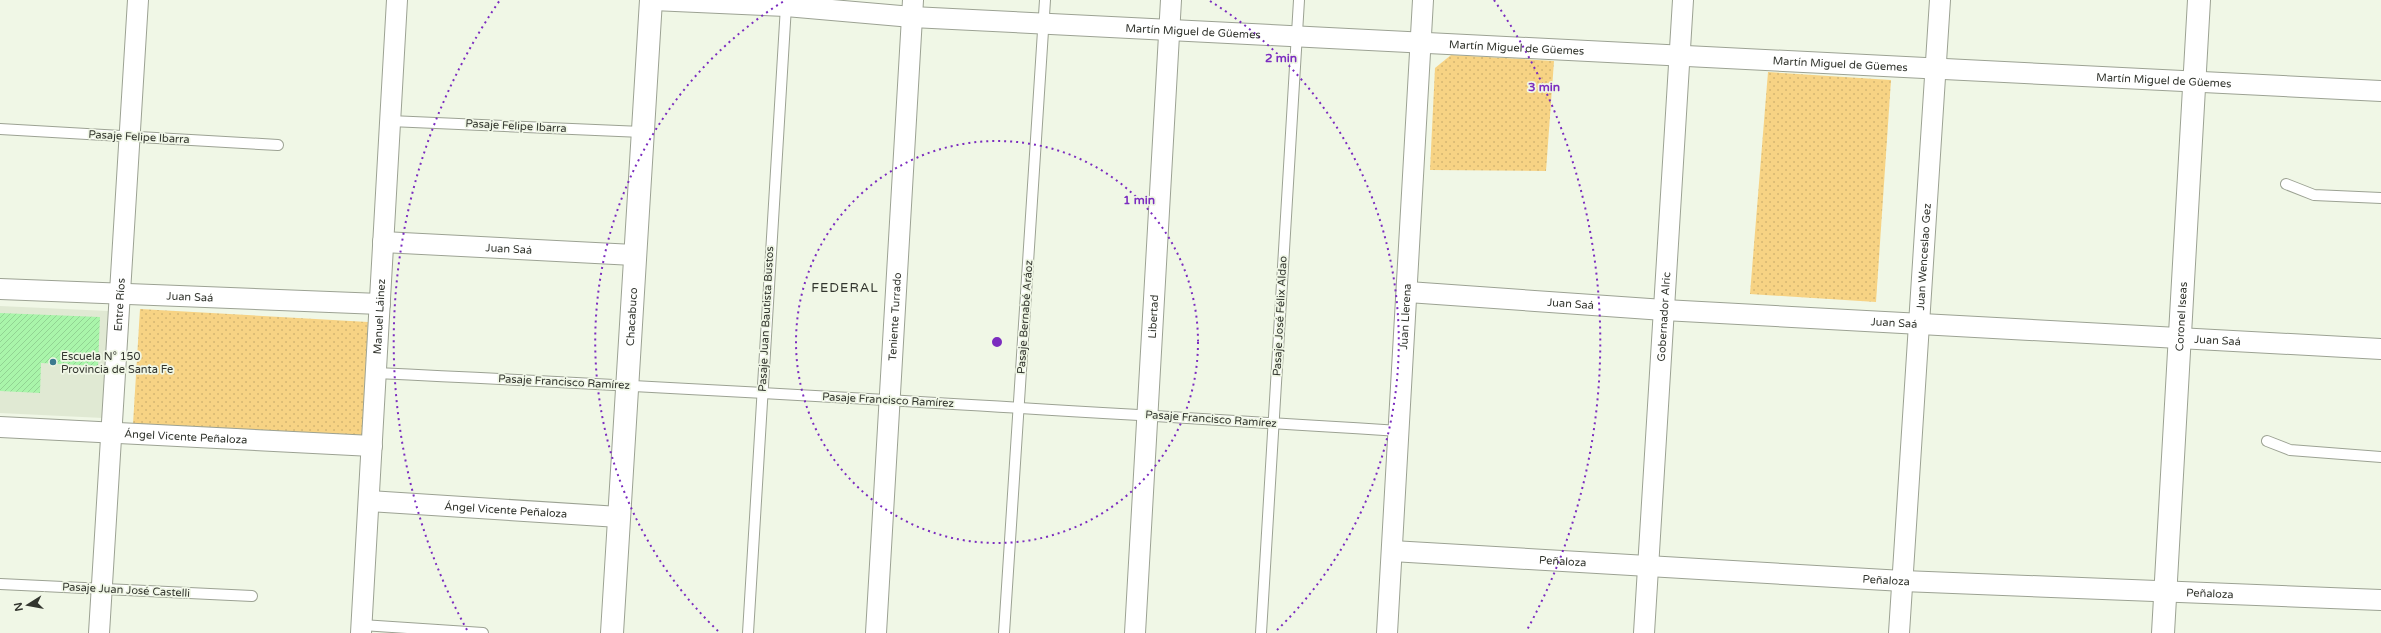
<svg xmlns="http://www.w3.org/2000/svg" width="2381" height="633" font-family="'Varela Round',sans-serif">
	<style>
		.built { fill: #e0e9d3 }
		.grass { fill: url(#grass-dots) }
		.building { fill: url(#building-hatch) }
		.lines { fill: none; stroke-linecap: round; stroke-linejoin: round }
		.lane-casing { stroke: #9ca293; stroke-width: 12 }
		.street-casing { stroke: #9ca293; stroke-width: 22 }
		.secondary-casing { stroke: #9ca293; stroke-width: 24 }
		.lane { stroke: #fff; stroke-width: 10 }
		.street { stroke: #fff; stroke-width: 20 }
		.secondary { stroke: #fff; stroke-width: 22 }
		.ring { fill: none; stroke: #7b2cbf; stroke-width: 2; stroke-dasharray: 2 4 }
		.poi-dot { fill: #3c7a8f; stroke: #f0f7e6; stroke-width: 1.5 }
		.labels { text-anchor: middle; dominant-baseline: central; stroke-width: 3.5; stroke-linejoin: round; paint-order: stroke }
		.street-label { font-size: 11px; fill: #32352e; stroke: #f0f7e6 }
		.poi-label { font-size: 11px; fill: #32352e; stroke: #f0f7e6; text-anchor: start }
		.quarter-label { font-size: 13px; letter-spacing: 1px; fill: #32352e; stroke: #f0f7e6 }
		.centre { fill: #7b2cbf; stroke: #f0f7e6; stroke-width: 2 }
		.ring-label { font-size: 12px; text-anchor: middle; font-weight: bold; fill: #7b2cbf; stroke: #f0f7e6; stroke-width: 3.5; stroke-linejoin: round; paint-order: stroke }
	</style>
	<defs>
		<pattern id="grass-dots" width="8" height="8" patternUnits="userSpaceOnUse"><rect width="8" height="8" fill="#f7d384"/><path d="M2 2h.1M6 6h.1" fill="none" stroke="#d4b672" stroke-width="1.8" stroke-linecap="round"/></pattern>
		<pattern id="building-hatch" width="6" height="6" patternUnits="userSpaceOnUse"><rect width="6" height="6" fill="#a9f5aa"/><path d="M-1 1l2-2M0 6l6-6M5 7l2-2" fill="none" stroke="#92d393"/></pattern>
	</defs>
	<rect width="100%" height="100%" fill="#f0f7e6"/>
	<path class="built" d="M0,306L108,311L103,418L0,413Z"/>
	<g class="grass">
		<path d="M1451,55L1554,61L1546,171L1430,170L1435,68Z"/>
		<path d="M1768,72L1891,80L1876,302L1750,294Z"/>
		<path d="M140,309L368,322L362,437L133,424Z"/>
	</g>
	<path class="building" d="M0,313L100,317L98,366L41,363L40,393L0,391Z"/>
	<g class="lines">
		<defs>
			<g id="lane">
				<path d="M390,121L642,132"/>
				<path d="M0,129L278,145"/>
				<path d="M2286,184L2314,195L2381,198"/>
				<path d="M376,373C717,389 1058,410 1400,431"/>
				<path d="M2267,441L2290,450L2381,457"/>
				<path d="M0,584L252,596"/>
				<path d="M362,625L483,633"/>
				<path d="M748,633L786,6"/>
				<path d="M1004,633L1045,0"/>
				<path d="M1261,633L1299,0"/>
			</g>
			<g id="street">
				<path id="s1" d="M653,0L786,6L912,17L2381,91"/>
				<path id="s2" d="M383,242L634,255"/>
				<path id="s3" d="M0,289L380,304"/>
				<path id="s4" d="M1408,292L1664,310L2381,349"/>
				<path id="s5" d="M0,427L372,446"/>
				<path id="s6" d="M369,501L619,517"/>
				<path id="s7" d="M1392,551L1903,581L2381,600"/>
				<path id="s8" d="M99,633L138,0"/>
				<path id="s9" d="M361,633L397,0"/>
				<path id="s10" d="M876,633L913,0"/>
				<path id="s11" d="M1135,633L1171,0"/>
				<path id="s12" d="M1387,633L1423,0"/>
				<path id="s13" d="M1644,633L1683,0"/>
				<path id="s14" d="M1899,633L1940,0"/>
			</g>
			<g id="secondary">
				<path id="s15" d="M612,633L651,0"/>
				<path id="s16" d="M2163,633L2199,0"/>
			</g>
		</defs>
		<use href="#lane" class="lane-casing"/>
		<use href="#street" class="street-casing"/>
		<use href="#secondary" class="secondary-casing"/>
		<use href="#lane" class="lane"/>
		<use href="#street" class="street"/>
		<use href="#secondary" class="secondary"/>
	</g>
	<g class="ring">
		<circle cx="997" cy="342" r="201"/>
		<path d="M718 631A402 402 0 0 1 784 1M1210 1A402 402 0 0 1 1276 631"/>
		<path d="M467 630A603 603 0 0 1 500 0M1494 0A603 603 0 0 1 1527 630"/>
	</g>
	<circle class="poi-dot" cx="53" cy="362" r="4"/>
	<g class="labels">
		<g class="street-label">
			<text stroke="none"><textPath href="#s1" startOffset="541">Martín Miguel de Güemes</textPath></text>
			<text stroke="none"><textPath href="#s1" startOffset="865">Martín Miguel de Güemes</textPath></text>
			<text stroke="none"><textPath href="#s1" startOffset="1189">Martín Miguel de Güemes</textPath></text>
			<text stroke="none"><textPath href="#s1" startOffset="1513">Martín Miguel de Güemes</textPath></text>
			<text transform="translate(516 126) rotate(3)">Pasaje Felipe Ibarra</text>
			<text transform="translate(139 137) rotate(3)">Pasaje Felipe Ibarra</text>
			<text stroke="none"><textPath href="#s2" startOffset="126">Juan Saá</textPath></text>
			<text stroke="none"><textPath href="#s14" startOffset="377">Juan Wenceslao Gez</textPath></text>
			<text stroke="none"><textPath href="#s3" startOffset="190">Juan Saá</textPath></text>
			<text stroke="none"><textPath href="#s4" startOffset="163">Juan Saá</textPath></text>
			<text stroke="none"><textPath href="#s8" startOffset="329">Entre Ríos</textPath></text>
			<text stroke="none"><textPath href="#s15" startOffset="317">Chacabuco</textPath></text>
			<text stroke="none"><textPath href="#s10" startOffset="317">Teniente Turrado</textPath></text>
			<text stroke="none"><textPath href="#s11" startOffset="317">Libertad</textPath></text>
			<text transform="translate(1280 316) rotate(-87)">Pasaje José Félix Aldao</text>
			<text stroke="none"><textPath href="#s13" startOffset="317">Gobernador Alric</textPath></text>
			<text stroke="none"><textPath href="#s16" startOffset="317">Coronel Iseas</textPath></text>
			<text stroke="none"><textPath href="#s9" startOffset="317">Manuel Láinez</textPath></text>
			<text transform="translate(1025 317) rotate(-86)">Pasaje Bernabé Aráoz</text>
			<text stroke="none"><textPath href="#s12" startOffset="317">Juan Llerena</textPath></text>
			<text transform="translate(766 319) rotate(-87)">Pasaje Juan Bautista Bustos</text>
			<text stroke="none"><textPath href="#s4" startOffset="487">Juan Saá</textPath></text>
			<text stroke="none"><textPath href="#s4" startOffset="811">Juan Saá</textPath></text>
			<text transform="translate(564 382) rotate(3)">Pasaje Francisco Ramírez</text>
			<text transform="translate(888 400) rotate(3)">Pasaje Francisco Ramírez</text>
			<text transform="translate(1211 419) rotate(4)">Pasaje Francisco Ramírez</text>
			<text stroke="none"><textPath href="#s5" startOffset="186">Ángel Vicente Peñaloza</textPath></text>
			<text stroke="none"><textPath href="#s6" startOffset="137">Ángel Vicente Peñaloza</textPath></text>
			<text stroke="none"><textPath href="#s7" startOffset="171">Peñaloza</textPath></text>
			<text stroke="none"><textPath href="#s7" startOffset="495">Peñaloza</textPath></text>
			<text transform="translate(126 590) rotate(3)">Pasaje Juan José Castelli</text>
			<text stroke="none"><textPath href="#s7" startOffset="819">Peñaloza</textPath></text>
		</g>
		<g class="poi-label">
			<text x="61" y="356">Escuela N° 150<tspan x="61" dy="13">Provincia de Santa Fe</tspan></text>
		</g>
		<g class="quarter-label">
			<text x="845" y="288">FEDERAL</text>
		</g>
	</g>
	<circle cx="997" cy="342" r="6" class="centre"/>
	<g class="ring-label">
		<text x="1281" y="62">2 min</text>
		<text x="1544" y="91">3 min</text>
		<text x="1139" y="204">1 min</text>
	</g>
	<g transform="translate(28 605) rotate(259)" stroke="#f0f7e6" stroke-width="3" paint-order="stroke">
	<path d="M0-3L7 15L0 10L-7 15Z" fill="#32352e"/>
	<text y="-6" font-size="11" font-weight="bold" text-anchor="middle" fill="#32352e">N</text>
	</g>
</svg>
